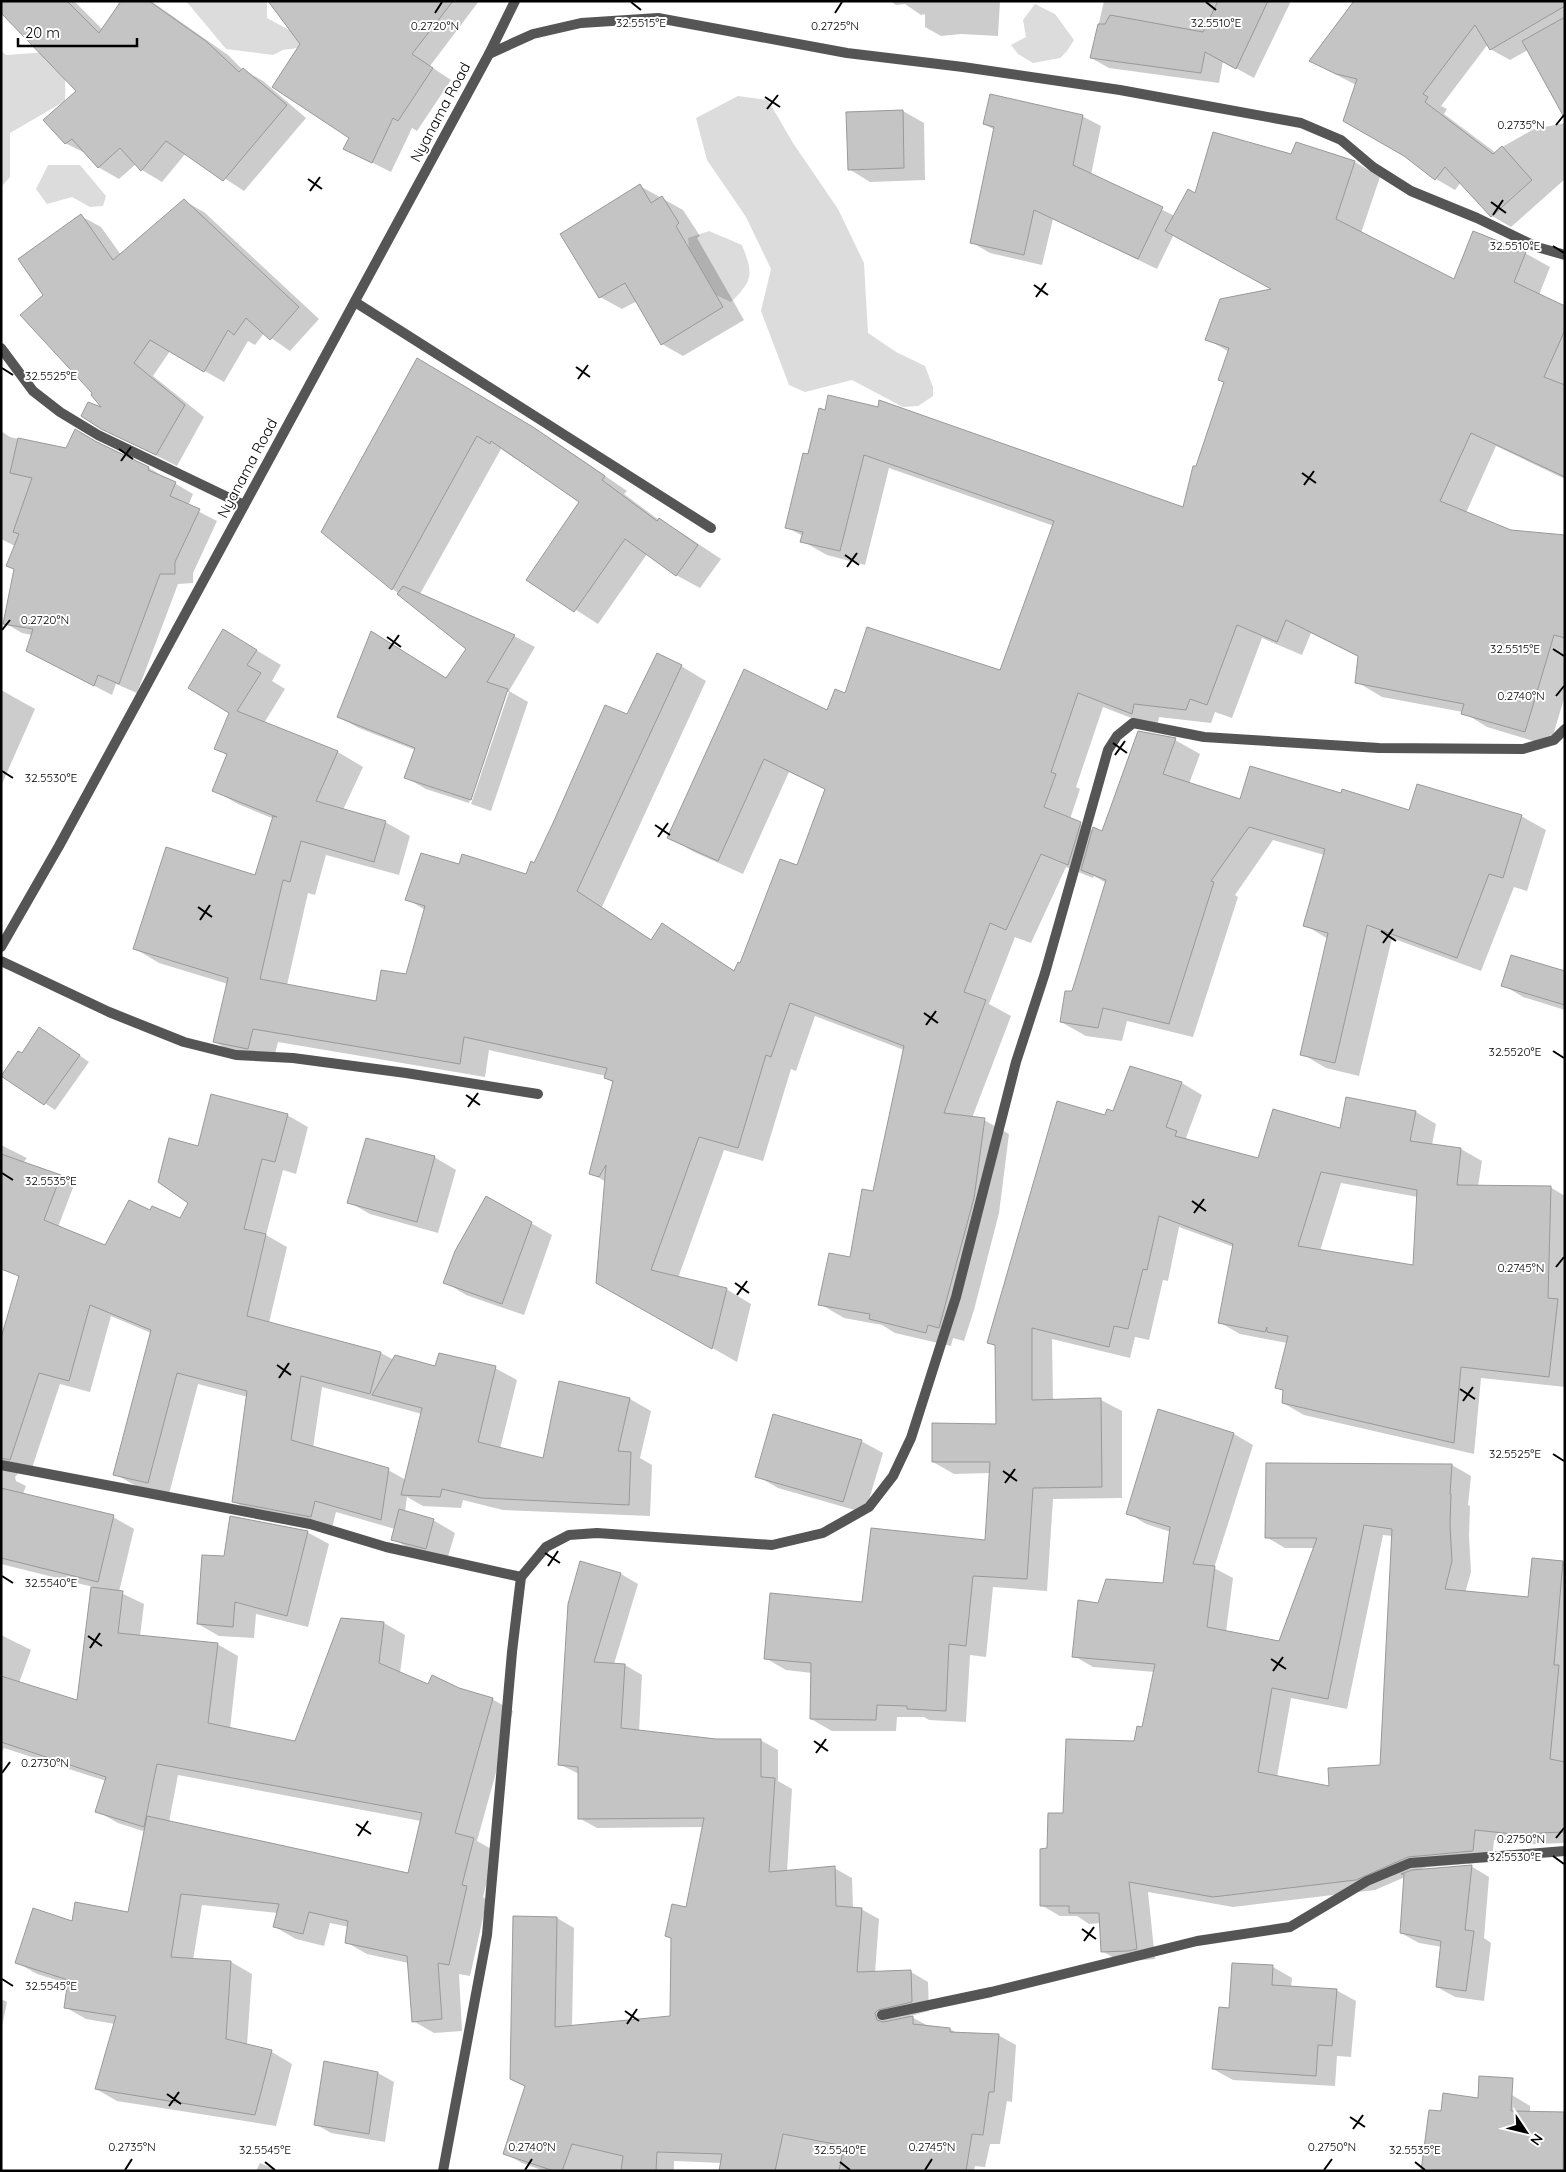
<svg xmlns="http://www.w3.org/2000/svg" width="1566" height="2172" font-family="Quicksand,sans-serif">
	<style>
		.green { fill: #dcdcdc }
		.shadow { fill: #0003; fill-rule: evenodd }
		.building { fill: #c4c4c4; stroke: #999; fill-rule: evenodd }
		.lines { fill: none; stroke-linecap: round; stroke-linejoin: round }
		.minor { stroke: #555; stroke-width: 10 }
		.tertiary { stroke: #555; stroke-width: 10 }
		.ticks { fill: none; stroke: #000; stroke-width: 2 }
		.labels { text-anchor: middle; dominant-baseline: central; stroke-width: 4; stroke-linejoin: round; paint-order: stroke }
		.street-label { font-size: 15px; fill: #000; stroke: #fff }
		.ticks-label { font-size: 12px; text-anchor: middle; fill: #000; stroke: #fff; stroke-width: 4; stroke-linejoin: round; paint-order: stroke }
	</style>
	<rect width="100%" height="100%" fill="#fff"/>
	<g class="green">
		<path d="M186,1H267V18L308,40L305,47L283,50L273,55L226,49Z"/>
		<path d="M1035,4L1055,14L1074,40L1067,51L1060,58L1033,63L1018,54L1011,45L1026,37L1023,20Z"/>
		<path d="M1,51L6,55L49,52C66,69 66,76 65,101L10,133V177L1,187Z"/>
		<path d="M738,96L768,100L793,143L838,209L864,263L868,333L896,352L925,366L933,387V396L918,406L903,407L852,380L805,392L789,385L761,311L771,269L746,217L707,160L696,118Z"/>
		<path d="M48,165H80L106,196L103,206L90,207L72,197L47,204L36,189Z"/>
		<path d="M709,231L742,245C753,274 754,279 731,302L705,290L690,257L688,238Z"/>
	</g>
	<g class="shadow">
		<path d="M1,1H74L103,30L123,1H151L228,55L242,69L263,81L306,118L244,191L186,153L162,182L142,170L136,164L119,179L98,167L87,154L65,143L78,91Z"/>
		<path d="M269,1H479L430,66L451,80L417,131L412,128L391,172L345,149L350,137L302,44Z"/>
		<path d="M890,1H1000L998,36L961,34L941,36L925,27V14L921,15L905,4L896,5Z"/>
		<path d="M1104,1H1291L1254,78L1223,61L1219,83L1109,68L1091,58Z"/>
		<path d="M1565,1V101L1528,50L1510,60L1490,49L1488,44L1441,106L1447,109L1444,114L1496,153L1504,146L1534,129L1565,123V179L1511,227L1492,216L1461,182L1455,190L1436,179L1404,155L1356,85L1310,61Z"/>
		<path d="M903,111L924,123L925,180L870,182L849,169Z"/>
		<path d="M1082,116L1101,126L1091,175L1175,216L1196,195L1292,156L1296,144L1355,162L1380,177L1361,233L1455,281L1525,253L1550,267L1539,295L1565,307V479L1496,446L1466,513L1511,531L1565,536V695L1550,746L1487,727L1463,712L1382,697L1357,682L1359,657L1311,633L1302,655L1262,638L1232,718L1215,712L1211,723L1159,717L1157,728L1103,707L1076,787L1080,789L1070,819L1094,831L1103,832L1139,732L1175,740L1200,754L1189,784L1241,801L1341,794L1410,811L1521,816L1546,830L1527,891L1514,887L1481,971L1392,938L1359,1076L1326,1068L1302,1054L1328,939L1305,925L1324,855L1273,840L1235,895L1238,897L1193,1037L1127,1021L1122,1041L1086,1036L1061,1022L1073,993L1106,883L1094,876L1093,878L1066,867L1031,943L1015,937L989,1004L1011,1016L972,1118L984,1120L1009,1134L999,1213L974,1310L964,1341L953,1338L951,1346L895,1333L882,1325L844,1318L820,1304L851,1258L874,1192L904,1050L815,1016L796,1071L791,1069L763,1161L724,1150L678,1278L726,1289L751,1304L737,1362L597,1282L606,1182L591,1173L614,1083L605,1078L606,1076L489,1050L485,1077L278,1042L273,1062L239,1056L215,1042L228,984L159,963L134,948L256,877L274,819L238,804L213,790L227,755L216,749L230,713L248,645L281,665L272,681L285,689L264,723L338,752L363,767L343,810L385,822L410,836L399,875L326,855L315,895L308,893L287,985L377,1003L407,976L425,910L407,899L459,866L526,876L627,716L681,666L706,681L602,907L652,940L662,925L735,971L741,964L797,866L826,790L789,772L743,874L694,852L669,838L744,671L827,712L846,695L1000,671L1054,526L889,468L865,565L827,555L802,541L803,536L786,527L820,410L1184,508L1225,383L1229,352L1207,339L1274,290L1174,234L1157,269L1053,219L1042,265L990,253L971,242L995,130L984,124Z"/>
		<path d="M640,186L683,210L700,236L697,238L744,320L683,356L662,344L637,301L622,309L600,297Z"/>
		<path d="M184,201L204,212L319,319L290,351L264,333L255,345L248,341L224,382L170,351L153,376L204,417L177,466L102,428L106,410L93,393L45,295L81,216L101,227L121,255Z"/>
		<path d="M441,373L556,442L627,491L624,494L659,520L682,533L721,559L700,588L676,575L647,554L598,624L528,579L581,502L501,449L420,594L514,636L535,647L509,691L528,702L491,811L471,804L509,692H506L469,803L426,789L405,777L415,750L359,728L338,717L447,679L468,649L393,589Z"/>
		<path d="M1,431L10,437L66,450L98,444L149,468L193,494L188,506L217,521L193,573V583L178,584L137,693L116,684L112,695L46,661L32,635L22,633L5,623L15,569V546L1,539Z"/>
		<path d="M1,690L35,709L1,786Z"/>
		<path d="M1565,972V1010L1523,997L1503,985Z"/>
		<path d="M50,1035L89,1062L55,1110L3,1075Z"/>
		<path d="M1130,1068L1182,1083L1202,1095L1186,1138L1196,1143L1259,1160L1340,1130L1416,1112L1436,1124L1432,1145L1461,1149L1482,1161L1478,1186L1550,1187L1565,1196V1387L1481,1378L1474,1454L1304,1415L1283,1403L1285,1392L1277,1387L1287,1343L1240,1334L1219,1322L1234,1247L1179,1227L1168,1281L1163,1280L1149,1340L1135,1337L1130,1358L1052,1339L1053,1401L1101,1400L1122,1411V1498L1053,1499L1047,1591L993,1587L986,1657L970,1655L966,1722L929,1720L924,1717H897L896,1731H832L811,1719L812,1673L786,1670L765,1658L863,1604L986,1542L990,1473L954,1474L933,1462L997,1425V1347L988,1342L1105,1116L1114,1112ZM1341,1183L1418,1197L1414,1266L1320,1251Z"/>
		<path d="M287,1115L308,1127L296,1174L283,1170L266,1235L287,1247L269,1323L381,1353L394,1360L436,1368H495L517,1380L500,1449L544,1459L630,1399L651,1411L640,1458L652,1465L650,1516L503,1510L463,1500L461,1508L423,1506L407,1497L405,1512L433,1520L455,1533L447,1560L414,1551L393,1539L395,1529L336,1512L332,1528L254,1513L233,1501L248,1397L198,1384L169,1494L136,1486L115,1474L151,1333L111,1316L90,1392L60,1384L31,1471L21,1470L15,1477L16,1481L26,1486L23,1494L113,1517L134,1529L119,1592L144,1604L140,1636L217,1644L238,1656L230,1729L296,1742L342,1619L384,1623L405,1635L400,1673L429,1686L459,1689L492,1699L513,1711L477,1841L495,1851L483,1897L487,1900L470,1976L459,1974L462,2031L434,2033L413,2021L408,1963L367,1954L346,1942L349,1927L330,1923L324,1946L296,1939L275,1927L278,1913L202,1905L193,1960L231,1962L252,1974L247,2045L272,2052L292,2064L276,2126L117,2101L96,2089L115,2024L86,2019L65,2007L69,1984L37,1974L16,1962L73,1923L129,1913L146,1832L118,1823L97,1811L106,1781L4,1748L1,1754V1635L31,1650L19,1683L78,1702L93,1587L1,1564V1343L43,1221L1,1202V1145L27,1158L23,1163L60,1177L74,1185L58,1227L105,1246L151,1212L180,1219L189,1202L199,1147ZM322,1387L422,1414L406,1480L388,1470L313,1448ZM178,1775L421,1821L409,1874L169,1822Z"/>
		<path d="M434,1157L456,1170L438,1233L370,1214L349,1202Z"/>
		<path d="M487,1198L552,1235L524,1315L466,1295L445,1282Z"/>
		<path d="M1234,1434L1253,1445L1214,1568L1233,1578L1226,1632L1280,1642L1314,1548H1285L1266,1537L1452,1465L1471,1476L1468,1505L1470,1506L1469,1536L1471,1572L1465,1593L1529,1599L1533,1559L1565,1562V1843L1534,1844L1494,1840L1492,1862L1427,1867L1420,1870L1471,1866L1489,1877L1484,1938L1491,1943L1484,2001L1455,1997L1437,1987L1442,1947L1419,1943L1401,1933L1405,1877L1375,1890L1233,1907L1148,1892L1155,1959L1121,1962L1102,1951L1101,1923L1089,1924L1077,1916H1060L1041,1905L1048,1849L1064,1814L1135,1743L1143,1729L1155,1672L1093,1667L1074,1656L1099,1604L1164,1584L1171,1532L1146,1524L1128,1513ZM1383,1535L1392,1536L1381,1766L1330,1788L1277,1777L1291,1698L1347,1709Z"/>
		<path d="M861,1441L883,1453L865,1513L778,1488L757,1476Z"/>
		<path d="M307,1532L329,1544L308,1627L256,1614L254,1638L219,1636L198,1624L225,1558Z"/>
		<path d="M621,1574L638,1584L614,1664L625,1665L642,1675L639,1732L716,1740H760L778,1750V1781L792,1789L787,1872L834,1868L852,1878L853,1908L861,1909L879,1919L875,1973L911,1972L928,1982L929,2011L910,2016L930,2027L950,2029L957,2033L998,2035L1016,2045L1012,2102L1007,2101L1000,2144H990L985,2167L975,2166L974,2171H721L722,2163L674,2161V2171H544L522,2163L504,2153L526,2087L511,2079L557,1918L574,1928L572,2026L671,2017L673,1940L666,1936L687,1909L704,1827L597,1828L579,1818V1774L559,1764Z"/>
		<path d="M1273,1967L1292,1978L1291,1987L1336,1990L1356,2001L1351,2057L1337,2056L1335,2086L1233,2080L1213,2069L1230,2010Z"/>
		<path d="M1,1999L7,2002L1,2031Z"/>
		<path d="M378,2073L394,2082L385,2142L331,2133L315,2124Z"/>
		<path d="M1512,2095L1530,2106V2113L1565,2114V2171H1422L1442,2112L1479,2099Z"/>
		<path d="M260,2163L278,2171H256Z"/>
	</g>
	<g class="building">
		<path d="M1,1H67L99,33L121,1H149L207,42L239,72L243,68L287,105L223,181L166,141L141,171L120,148L98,168L72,139L65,144L43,120L76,91L1,13Z"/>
		<path d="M268,1H453L412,54L433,68L398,121L393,118L372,163L343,149L349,138L272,87L300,44Z"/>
		<path d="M1218,1H1268L1236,69L1205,52L1201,73L1090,58L1098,24H1105L1110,15L1203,32Z"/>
		<path d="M1354,1H1565V6L1490,50L1475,25L1423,94L1428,97L1425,102L1493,154L1502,146L1532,180L1491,217L1445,167L1435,180L1404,156L1343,121L1357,79L1336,74L1309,61Z"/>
		<path d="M1565,17V119L1522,41Z"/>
		<path d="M990,94L1083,115L1073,165L1163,207L1138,259L1034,210L1024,255L970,243L994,127L983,124Z"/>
		<path d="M903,110L904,168L848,170L846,112Z"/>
		<path d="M1213,132L1291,154L1296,142L1355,161L1336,219L1454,279L1473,231L1526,252L1514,282L1565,306V330L1544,377L1565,385V477L1471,433L1440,501L1511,530L1565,535V638L1554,635L1525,732L1461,714L1464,704L1355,683L1358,656L1286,620L1277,642L1237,625L1207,705L1190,699L1186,710L1134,704L1132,714L1078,693L1051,772L1056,774L1044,807L1081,822L1068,865L1041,854L1006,930L990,923L964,992L986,1000L944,1113L985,1118L974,1198L939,1328L928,1325L926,1333L869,1319L870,1314L818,1305L829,1253L850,1257L862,1189L873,1191L904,1046L790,1003L771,1057L766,1055L738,1148L699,1137L651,1270L727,1288L712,1349L596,1283L606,1165L599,1177L589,1174L613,1081L604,1078L607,1068L464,1037L460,1064L253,1029L248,1049L213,1042L228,978L133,949L166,847L255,875L273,816L277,817L212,791L227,754L214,749L229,713L188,688L223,629L257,650L247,665L261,673L237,711L338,751L316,801L386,821L374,862L301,841L290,882L283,880L260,979L376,1001L381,970L406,974L425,906L405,900L421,853L459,864L462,854L526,874L531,861L534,863L553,823L605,705L627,714L657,653L682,665L577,891L651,940L662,923L734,971L738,962L740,963L780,859L797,865L825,789L764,759L718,861L667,838L744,669L827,710L835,689L845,693L867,627L1000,670L1054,521L864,455L840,551L800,542L803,532L785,528L803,453L808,454L819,408L825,410L828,395L878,407L879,400L1183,507L1193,466H1196L1224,382L1218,380L1229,348L1205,340L1220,299L1271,289L1165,231L1188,189L1195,193Z"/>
		<path d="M640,184L651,203L662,196L679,223L676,226L723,307L661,345L625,283L599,298L560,234Z"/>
		<path d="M184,199L299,307L270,340L246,318L234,335L228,330L204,372L150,340L134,363L185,405L156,455L101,429L81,416L88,402L101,407L91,395L92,393L20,315L43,295L18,259L81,214L113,260Z"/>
		<path d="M417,358L533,427L605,476L602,480L657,521L659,518L698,545L676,576L625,539L574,612L526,580L579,502L491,441L490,444L477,436L392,590L321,532Z"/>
		<path d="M75,429L95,441L149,467L148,470L176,482L170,496L200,509L175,562V574H160L119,684L98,675L94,686L26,651L33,629L3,624L14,569L6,566L19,534L13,532L32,478L10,473L18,438L66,448Z"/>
		<path d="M403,586L515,635L487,682L508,689L471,800L404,778L415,748L337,717L371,631L446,678L466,649L397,594Z"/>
		<path d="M1138,731L1176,738L1163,774L1240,799L1250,766L1341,793L1342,789L1409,810L1417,784L1522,815L1503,878L1489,874L1457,958L1367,925L1335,1063L1300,1055L1328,933L1303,926L1325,849L1249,827L1211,881L1214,882L1169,1024L1103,1008L1098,1028L1060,1022L1065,991H1072L1106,880L1081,870L1093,827L1102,831Z"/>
		<path d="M1511,955L1565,971V1005L1501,986Z"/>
		<path d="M39,1027L80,1055L44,1105L1,1076L18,1051L22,1053Z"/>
		<path d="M1130,1066L1182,1082L1166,1127L1177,1131L1175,1136L1258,1158L1273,1109L1340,1128L1346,1097L1416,1111L1410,1141L1461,1148L1457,1185L1551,1186L1548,1298L1558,1299L1549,1377L1461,1367L1454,1443L1282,1403L1283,1390L1275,1388L1288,1336L1267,1332V1327L1265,1332L1218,1323L1233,1244L1159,1216L1147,1270L1143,1269L1128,1329L1114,1326L1109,1347L1032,1328V1400L1101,1398L1102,1487L1033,1488L1027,1579L973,1576L966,1646L949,1644L946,1711L907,1709V1706L877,1705L876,1720L810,1719L811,1663L764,1659L770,1593L862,1602L871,1528L985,1540L990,1462H932V1423L996,1424L995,1345L987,1343L1057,1101L1105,1115L1107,1109L1113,1111ZM1321,1172L1417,1190L1413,1265L1298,1246Z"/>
		<path d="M211,1094L288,1114L275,1162L262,1159L244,1229L266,1234L247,1316L381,1352L370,1394L301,1376L291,1440L389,1468L381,1520L315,1501L311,1517L232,1502L247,1391L177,1373L148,1483L113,1475L151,1330L90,1305L69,1381L39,1373L10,1460L1,1458V1338L19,1276L1,1269V1154L61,1175L44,1220L105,1245L129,1200L150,1210L152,1206L180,1218L188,1203L158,1182L169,1138L198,1146Z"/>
		<path d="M366,1138L435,1156L417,1222L347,1203Z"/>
		<path d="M486,1196L532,1222L502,1304L443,1283L455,1251Z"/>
		<path d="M439,1353L496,1366L478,1442L543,1458L559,1381L630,1398L618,1451L631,1452L629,1505L481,1498L442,1489L440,1497L401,1495L422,1408L372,1395L395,1355L435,1366Z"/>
		<path d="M1158,1409L1234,1433L1193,1564L1215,1566L1207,1627L1279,1641L1317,1538H1265L1266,1463L1452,1464L1450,1494H1451L1450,1525L1452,1561L1445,1589L1528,1597L1532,1558L1563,1561L1554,1665H1559L1550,1759L1565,1762V1832L1513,1834L1475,1830L1473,1851L1408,1857L1356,1880L1213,1897L1129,1882L1137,1949L1128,1951L1101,1952L1099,1913H1069V1906H1040V1849L1047,1848L1048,1813H1063L1066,1739L1134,1741L1137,1726L1142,1727L1155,1664L1072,1657L1078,1600L1098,1603L1106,1579L1163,1583L1170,1527L1126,1514ZM1364,1525L1392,1529L1380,1765L1328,1768L1329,1786L1258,1772L1272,1688L1328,1699Z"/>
		<path d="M773,1414L862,1440L843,1502L755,1477Z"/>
		<path d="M1,1488L114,1515L98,1582L1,1558Z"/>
		<path d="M399,1509L434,1519L426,1549L391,1540Z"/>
		<path d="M230,1516L308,1531L287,1616L235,1602L233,1627L197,1624L202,1555L224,1556Z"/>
		<path d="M580,1561L621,1573L594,1662L625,1664L621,1728L716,1739H761V1777L775,1778L769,1872L835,1866L836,1906L862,1908L857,1972L911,1970L912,2002L878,2010L875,2013L877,2020L883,2022L913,2016V2024L950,2028V2032L999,2034L994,2092H989L983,2135L972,2134L966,2171H839L844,2146L783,2134L775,2171H719L722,2154L657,2152L656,2171H621L623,2156L572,2144L562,2171H554L503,2154L525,2086L510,2079L513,1916L557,1917L555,2027L670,2016L671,1938L665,1936L672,1904L686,1907L704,1818L578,1819V1767L558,1765L568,1604Z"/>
		<path d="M91,1587L123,1591L118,1633L218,1643L208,1723L295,1741L341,1618L384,1622L379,1663L428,1684L432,1675L459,1688L493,1698L455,1833L474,1838L462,1885L467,1886L449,1965L438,1963L442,2019L412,2022L407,1956L345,1943L348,1921L309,1912L303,1934L273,1927L279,1904L181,1894L171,1957L231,1961L226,2039L272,2050L255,2115L95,2089L116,2016L64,2008L68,1980L15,1963L33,1908L72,1921L75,1902L128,1912L147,1816L408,1873L422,1813L157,1764L144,1827L95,1812L106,1777L1,1742V1676L77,1700Z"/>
		<path d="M1472,1865L1465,1930L1474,1931L1466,1991L1436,1987L1441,1941L1400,1933L1404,1874H1401L1412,1870Z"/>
		<path d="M1232,1963L1273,1965L1272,1985L1337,1989L1332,2046L1318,2045L1316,2076L1212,2069L1219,2007L1229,2008Z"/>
		<path d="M324,2061L378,2072L369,2134L314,2125Z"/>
		<path d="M1479,2076L1513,2078L1511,2111L1564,2112L1563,2171H1421L1429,2110L1441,2111L1443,2093L1478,2098Z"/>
	</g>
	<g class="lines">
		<g class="minor">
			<path d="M489,54L533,34L581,23L658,18L847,53L963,67L1120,90L1301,123L1341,140L1373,167L1411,191L1477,218L1537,247L1565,255"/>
			<path d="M355,302L711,528"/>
			<path d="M1,348L33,391L60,412L98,435L244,505"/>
			<path d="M1,961L109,1012L184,1042L236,1055L293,1058L406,1073L538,1094"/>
			<path d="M1,1465L310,1524L386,1547L521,1577"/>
			<path d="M882,2015L991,1992L1197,1941L1290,1927L1367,1881L1410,1863L1565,1851"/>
			<path d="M443,2171L487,1935L512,1652L521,1577L546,1547L569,1535L597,1533L772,1545L823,1533L869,1507L893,1476L911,1438L956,1297L1016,1062L1045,973L1108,750L1117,736L1133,723L1204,737L1379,748L1523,749L1554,740L1565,729"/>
		</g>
		<path class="tertiary" d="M1,947L59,846L144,690L489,54L515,1"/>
	</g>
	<path class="ticks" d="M631,2L641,10M1206,2L1216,10M435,13L442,2M835,13L842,2M765,97L780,107M767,109L778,95M1556,125L1564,115M308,179L322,189M310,191L320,177M1491,202L1506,213M1493,215L1503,200M1553,246L1564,253M1034,285L1048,295M1036,297L1046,283M576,367L590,377M2,368L13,375M578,379L588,365M119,449L133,459M121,461L131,447M1302,473L1316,483M1304,485L1314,471M845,555L859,565M847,567L857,553M2,630L10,620M387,637L401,647M389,649L399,635M1553,649L1564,656M1556,696L1564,686M1113,743L1127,753M1115,755L1125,741M2,771L13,778M655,825L670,835M658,837L668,823M198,907L212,917M200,920L210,905M1381,931L1396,941M1383,943L1393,929M924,1013L938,1023M926,1025L936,1011M1553,1051L1564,1058M466,1095L480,1105M468,1107L478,1093M2,1173L13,1180M1192,1201L1206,1211M1194,1213L1204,1199M1556,1267L1564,1257M735,1283L749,1293M737,1295L747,1281M277,1365L291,1375M279,1378L289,1363M1460,1389L1475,1399M1463,1401L1473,1387M1553,1454L1564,1461M1003,1471L1017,1481M1005,1483L1015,1469M545,1553L560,1563M548,1566L558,1551M2,1576L13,1583M88,1636L102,1646M90,1648L100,1633M1271,1659L1286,1669M1273,1671L1283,1657M814,1741L828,1751M816,1753L826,1739M2,1773L10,1762M356,1824L371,1834M358,1836L368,1821M1556,1838L1564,1828M1553,1856L1564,1864M1082,1929L1096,1939M1084,1941L1094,1927M2,1979L13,1986M625,2011L639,2021M627,2024L637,2009M167,2094L181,2104M169,2106L179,2092M1350,2117L1365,2127M1353,2129L1363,2115M265,2162L275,2170M840,2162L850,2170M1415,2162L1425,2170M125,2170L132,2159M525,2170L532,2159M925,2170L932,2159M1324,2170L1332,2159"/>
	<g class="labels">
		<g class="street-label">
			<text transform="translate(440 112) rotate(-62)">Nyanama Road</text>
			<text transform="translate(247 468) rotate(-62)">Nyanama Road</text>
		</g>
	</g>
	<g class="ticks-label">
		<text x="641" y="27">32.5515°E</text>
		<text x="1216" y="27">32.5510°E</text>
		<text x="435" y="30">0.2720°N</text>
		<text x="835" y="30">0.2725°N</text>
		<text x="1521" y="129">0.2735°N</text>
		<text x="1515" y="250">32.5510°E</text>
		<text x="51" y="380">32.5525°E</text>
		<text x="45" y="624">0.2720°N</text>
		<text x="1515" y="653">32.5515°E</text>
		<text x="1521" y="700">0.2740°N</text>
		<text x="51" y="782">32.5530°E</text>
		<text x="1515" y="1056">32.5520°E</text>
		<text x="51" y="1185">32.5535°E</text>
		<text x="1521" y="1272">0.2745°N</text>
		<text x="1515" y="1458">32.5525°E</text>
		<text x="51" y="1587">32.5540°E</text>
		<text x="45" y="1767">0.2730°N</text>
		<text x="1521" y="1843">0.2750°N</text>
		<text x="1515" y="1861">32.5530°E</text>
		<text x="51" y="1990">32.5545°E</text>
		<text x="132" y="2151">0.2735°N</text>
		<text x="532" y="2151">0.2740°N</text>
		<text x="932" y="2151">0.2745°N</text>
		<text x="1332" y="2151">0.2750°N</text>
		<text x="265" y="2154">32.5545°E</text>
		<text x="840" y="2154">32.5540°E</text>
		<text x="1415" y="2154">32.5535°E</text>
	</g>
	<rect width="1566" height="2172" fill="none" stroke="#000000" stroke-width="5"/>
	<g transform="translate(1526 2132) rotate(125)" stroke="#ffffff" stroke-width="4" paint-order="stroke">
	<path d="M0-4L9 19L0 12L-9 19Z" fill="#000000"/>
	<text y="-8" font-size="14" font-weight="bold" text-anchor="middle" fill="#000000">N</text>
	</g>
	<path d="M18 38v8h119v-8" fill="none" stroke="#000000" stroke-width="2.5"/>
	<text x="25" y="38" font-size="15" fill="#000000" stroke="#ffffff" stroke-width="4" paint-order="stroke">20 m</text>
</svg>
